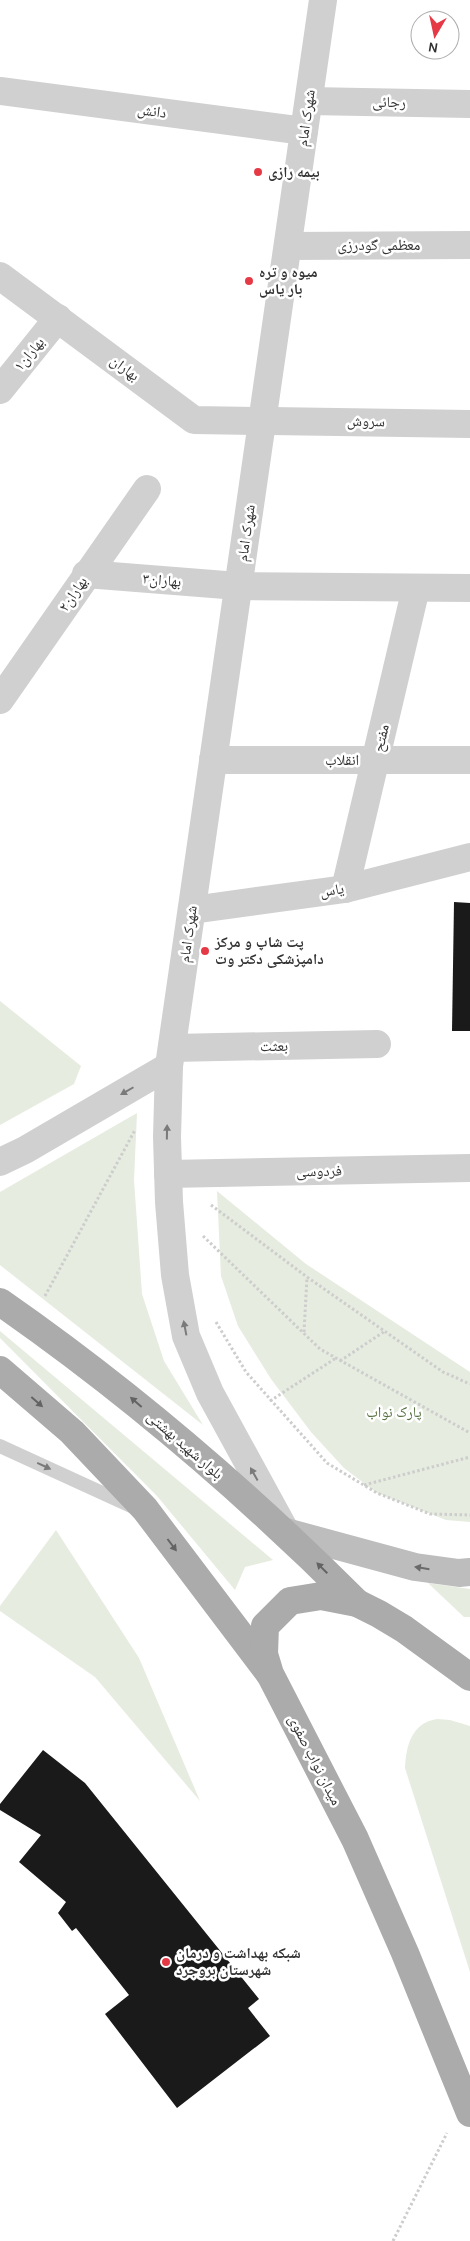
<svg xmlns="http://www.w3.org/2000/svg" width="470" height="2241" font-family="Karla,'Noto Naskh Arabic',sans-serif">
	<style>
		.green { fill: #e6ecdf }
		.building { fill: #1a1a1a }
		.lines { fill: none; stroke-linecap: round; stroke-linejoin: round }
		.path { stroke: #cdcdcd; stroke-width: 3; stroke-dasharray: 2.5 2.5; stroke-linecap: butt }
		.service { stroke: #d0d0d0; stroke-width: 14 }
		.minor { stroke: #d0d0d0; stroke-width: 28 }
		.tertiary { stroke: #d0d0d0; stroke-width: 28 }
		.secondary { stroke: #bdbdbd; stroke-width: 28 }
		.primary { stroke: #ababab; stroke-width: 28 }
		.oneway { fill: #7a7a7a }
		.oneway2 { fill: #636363 }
		.oneway3 { fill: #6a6a6a }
		.poi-dot { fill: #e63946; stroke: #fff; stroke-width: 2 }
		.labels { text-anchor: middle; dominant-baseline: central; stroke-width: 5; stroke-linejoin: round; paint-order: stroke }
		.street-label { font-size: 15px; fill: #333; stroke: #fff }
		.poi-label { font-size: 15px; font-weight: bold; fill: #333; stroke: #fff; text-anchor: start }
		.park-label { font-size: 15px; fill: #56703f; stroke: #fff }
	</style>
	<rect width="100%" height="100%" fill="#fff"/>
	<g class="green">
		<path d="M0,1001L81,1066L74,1084L0,1125Z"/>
		<path d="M137,1113L134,1180L142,1294L164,1361L203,1425L0,1265V1192Z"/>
		<path d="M217,1191L306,1264L470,1372V1522L446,1520L377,1493L344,1468L311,1432L271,1379L238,1326L221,1276Z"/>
		<path d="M0,1331L273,1560L245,1567L235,1590L157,1496L0,1338Z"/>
		<path d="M56,1530L139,1658L200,1801L95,1677L0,1611V1606Z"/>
		<path d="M428,1583L470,1589V1617H464Z"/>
		<path d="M437,1719L450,1720L470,1726V1972L405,1768C406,1745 412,1723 437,1719Z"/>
	</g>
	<g class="building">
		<path d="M454,902L470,903V1031H452Z"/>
		<path d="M43,1750L85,1783L259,1999L248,2008L270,2036L177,2108L105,2014L129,1995L76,1928L72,1931L58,1913L66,1902L19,1862L41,1835L0,1810V1804Z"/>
	</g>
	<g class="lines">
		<g class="path">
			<path d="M211,1205L307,1277L443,1372L470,1384"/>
			<path d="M203,1236L320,1349L470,1433"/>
			<path d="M45,1296L135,1130"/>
			<path d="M216,1322L246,1372L327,1463L377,1493L430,1514L470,1515"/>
			<path d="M304,1332L307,1277"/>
			<path d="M340,1361L385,1331"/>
			<path d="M270,1401L336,1358"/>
			<path d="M364,1485L470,1457"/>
			<path d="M393,2241L447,2133"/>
		</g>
		<path class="service" d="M0,1446L133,1507"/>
		<g class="minor">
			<path d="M0,91L304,131"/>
			<path d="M309,101L470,104"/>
			<path d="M288,246L470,245"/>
			<path d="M0,276L194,420L470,424"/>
			<path d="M0,390L58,318"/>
			<path d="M86,574L238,586L470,588"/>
			<path d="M0,700L147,489"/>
			<path d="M213,760H470"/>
			<path d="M345,889L416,588"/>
			<path d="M192,910L345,889L470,857"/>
			<path d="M172,1048L377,1044"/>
			<path d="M168,1174L470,1168"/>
		</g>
		<g class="tertiary">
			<path d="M0,1162L25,1150L169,1066"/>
			<path d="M286,1532L210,1393L186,1336L175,1275L169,1202L167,1137L169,1066L323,0"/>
		</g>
		<path class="secondary" d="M286,1532L415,1567L459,1573L470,1572"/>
		<g class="primary">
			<path d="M0,1302C128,1391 247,1493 357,1603"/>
			<path d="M0,1370L72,1432L145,1509L269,1673"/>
			<path d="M470,1677L404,1629L379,1614L357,1603L321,1596L290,1601L265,1626L264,1654L270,1674L355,1839L405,1953L470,2113"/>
		</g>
	</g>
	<defs><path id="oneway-solid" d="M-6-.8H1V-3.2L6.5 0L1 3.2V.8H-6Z" transform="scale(1.25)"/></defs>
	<g class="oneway">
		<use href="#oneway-solid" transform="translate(127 1091) rotate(150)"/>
		<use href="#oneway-solid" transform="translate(167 1132) rotate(-89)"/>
		<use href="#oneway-solid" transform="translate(185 1328) rotate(-101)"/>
		<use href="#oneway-solid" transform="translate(44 1466) rotate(25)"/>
		<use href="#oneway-solid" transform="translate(254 1474) rotate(-119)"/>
	</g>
	<g class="oneway2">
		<use href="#oneway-solid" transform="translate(37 1402) rotate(41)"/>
		<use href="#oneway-solid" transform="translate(136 1402) rotate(-139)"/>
		<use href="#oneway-solid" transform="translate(172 1545) rotate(53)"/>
		<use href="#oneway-solid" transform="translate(322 1568) rotate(-135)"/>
	</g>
	<use class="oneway3" href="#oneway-solid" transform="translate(422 1568) rotate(-171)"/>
	<g class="poi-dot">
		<circle cx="258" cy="172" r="5"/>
		<circle cx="249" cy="281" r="5"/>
		<circle cx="205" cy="951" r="5"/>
		<circle cx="166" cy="1962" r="5"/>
	</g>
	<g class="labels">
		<g class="street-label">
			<text transform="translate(389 102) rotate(1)">رجائی</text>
			<text transform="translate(152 111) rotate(8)">دانش</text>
			<text transform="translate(306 118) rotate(-82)">شهرک امام</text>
			<text x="379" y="245">معظمی گودرزی</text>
			<text transform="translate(29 354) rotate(-51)">بهاران۱</text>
			<text transform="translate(125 368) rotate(37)">بهاران</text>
			<text transform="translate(366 421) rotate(1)">سروش</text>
			<text transform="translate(246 533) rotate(-82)">شهرک امام</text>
			<text transform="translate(162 580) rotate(5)">بهاران۳</text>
			<text transform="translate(73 594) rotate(-56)">بهاران۲</text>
			<text transform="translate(381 738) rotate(-77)">مفتح</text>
			<text x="342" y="760">انقلاب</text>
			<text transform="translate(332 890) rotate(-9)">یاس</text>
			<text transform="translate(188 934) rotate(-82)">شهرک امام</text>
			<text transform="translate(274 1046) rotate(-1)">بعثت</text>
			<text transform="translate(319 1171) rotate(-1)">فردوسی</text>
			<text transform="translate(185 1445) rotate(41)">بلوار شهید بهشتی</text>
			<text transform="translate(315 1760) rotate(63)">میدان نواب صفوی</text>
		</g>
		<g class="poi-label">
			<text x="268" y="172">بیمه رازی</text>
			<text x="259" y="272">میوه و تره<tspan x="259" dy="17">بار یاس</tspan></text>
			<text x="215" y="942">پت شاپ و مرکز<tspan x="215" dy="17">دامپزشکی دکتر وت</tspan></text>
			<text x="176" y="1953">شبکه بهداشت و درمان<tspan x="176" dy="17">شهرستان بروجرد</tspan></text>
		</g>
		<g class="park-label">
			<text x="394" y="1412">پارک نواب</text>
		</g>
	</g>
	<g transform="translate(435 35) rotate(189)"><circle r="24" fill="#ffffff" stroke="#adadad"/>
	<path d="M0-4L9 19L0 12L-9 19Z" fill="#e63946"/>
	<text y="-8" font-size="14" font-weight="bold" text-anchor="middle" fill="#333333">N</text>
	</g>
</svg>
